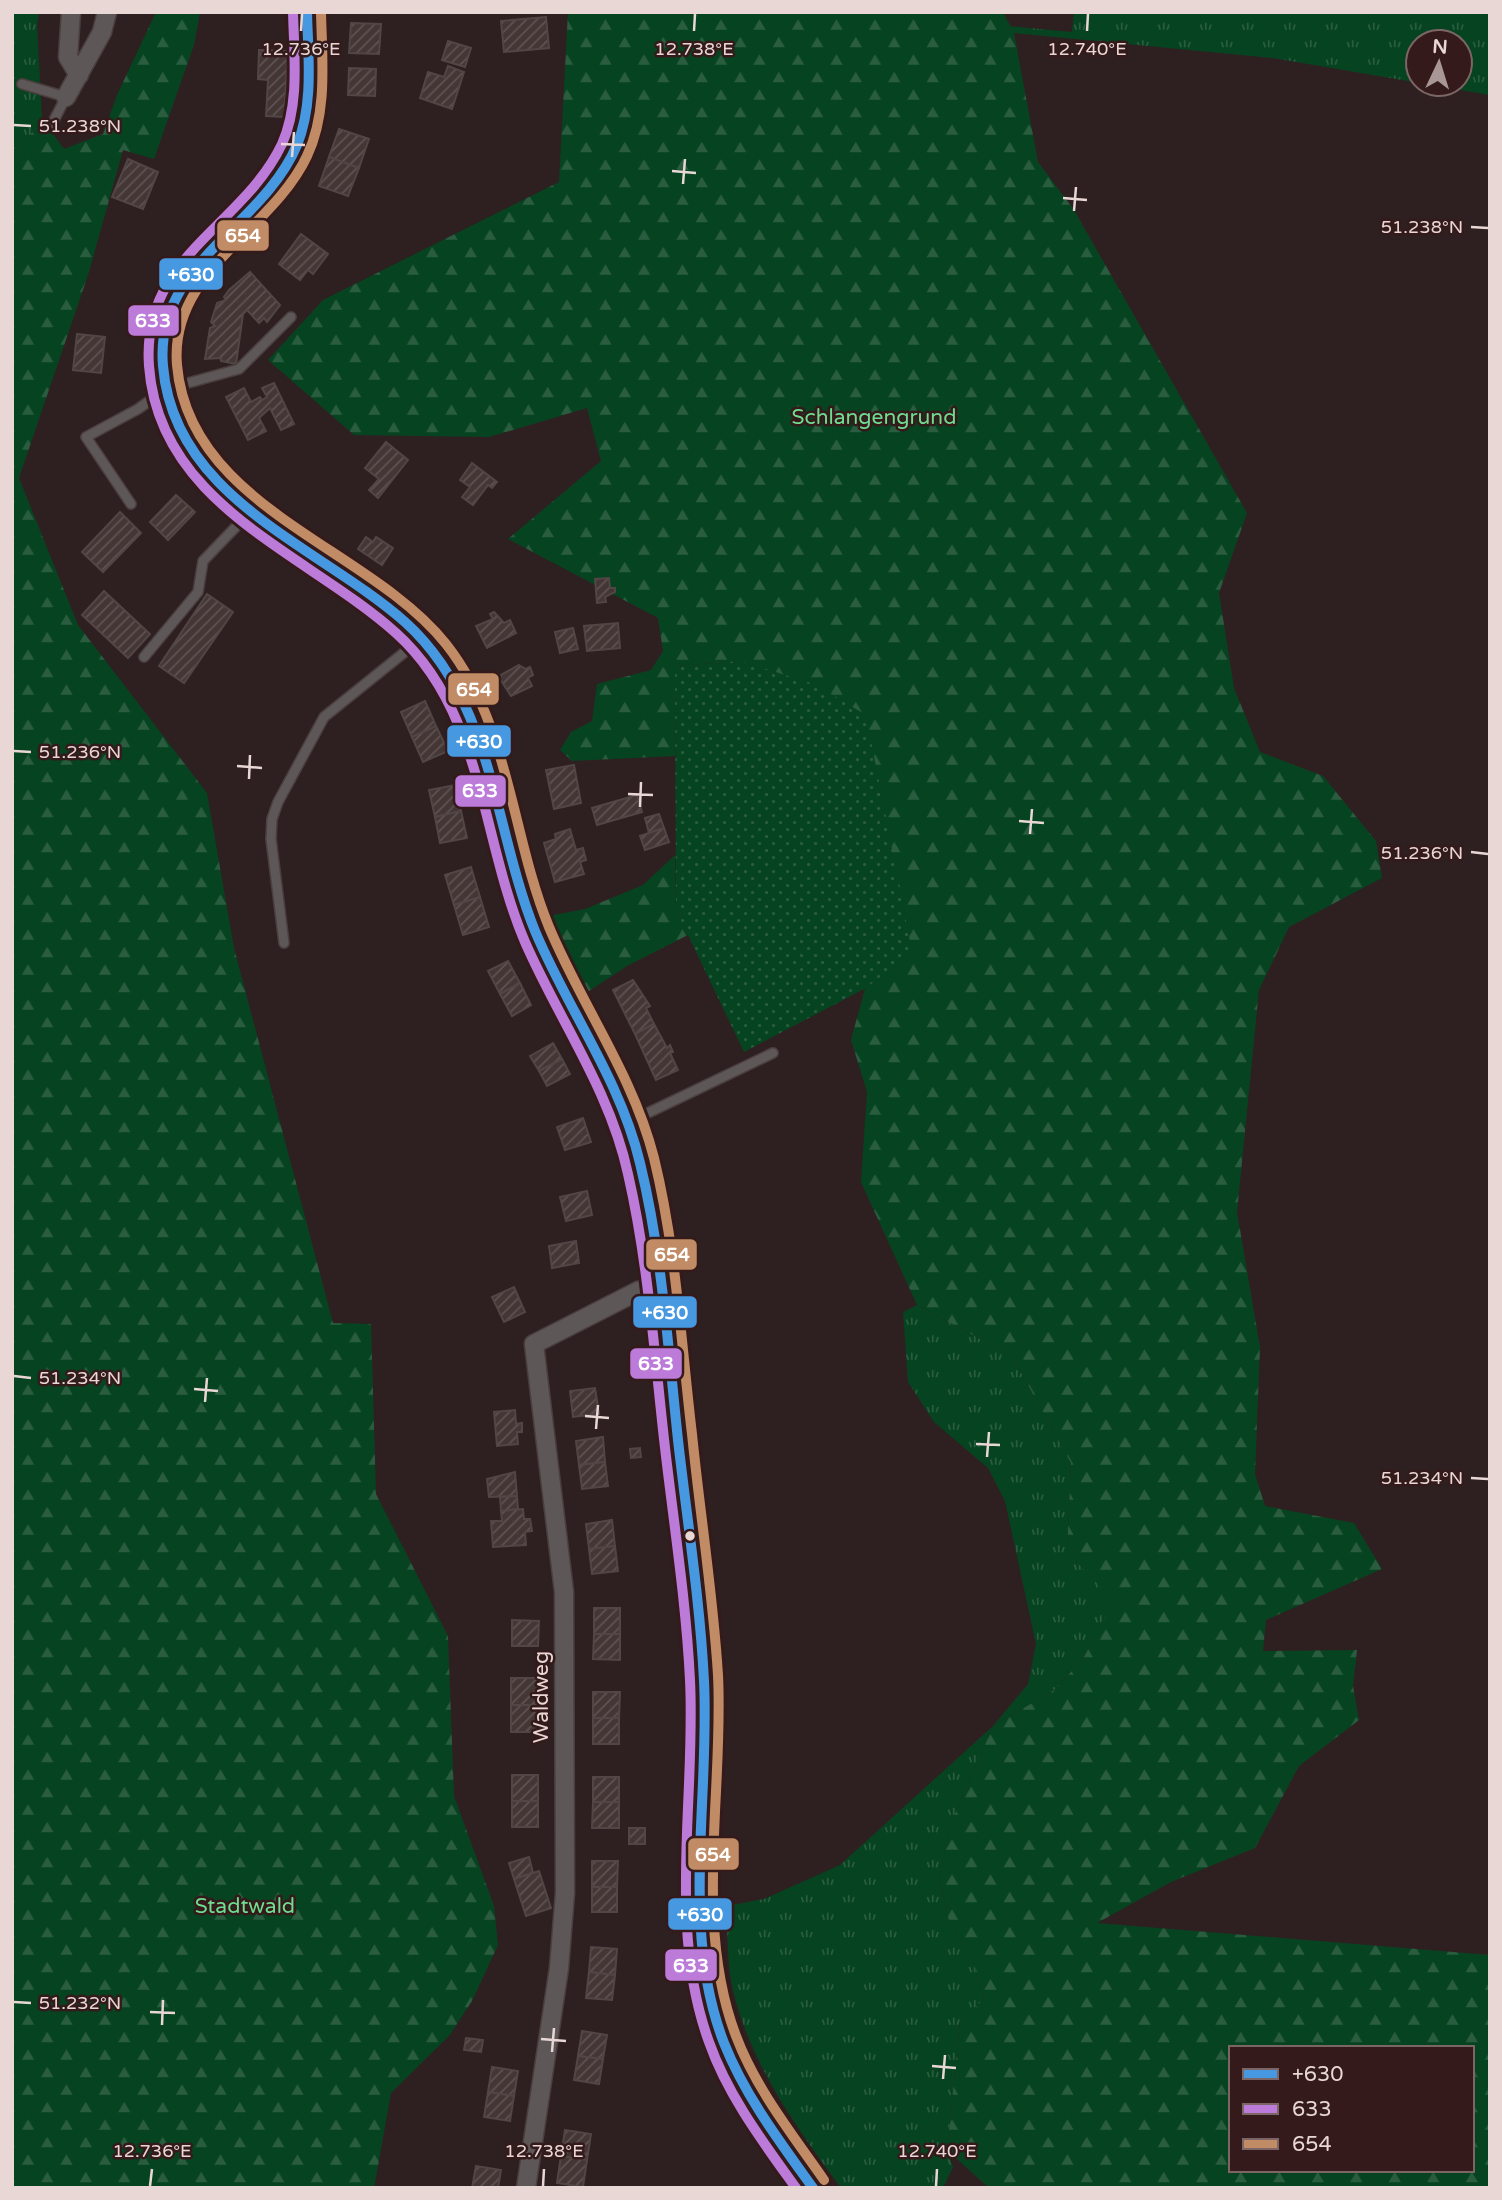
<svg xmlns="http://www.w3.org/2000/svg" width="1502" height="2200" font-family="'Varela Round',sans-serif">
	<style>
		.grass { fill: url(#grass-tufts); fill-rule: evenodd }
		.forest { fill: url(#forest-firs); fill-rule: evenodd }
		.garden { fill: url(#garden-dots) }
		.building { fill: url(#building-hatch); stroke: #524545; stroke-width: 2 }
		.lines { fill: none; stroke-linecap: round; stroke-linejoin: round }
		.lane-casing { stroke: #4b3e3e; stroke-width: 12 }
		.street-casing { stroke: #4b3e3e; stroke-width: 21 }
		.secondary-casing { stroke: #4b3e3e; stroke-width: 28 }
		.lane { stroke: #5d5757; stroke-width: 9 }
		.street { stroke: #5d5757; stroke-width: 18 }
		.secondary { stroke: #615b5b; stroke-width: 24 }
		.bus-1-casing { stroke: #341a1a; stroke-width: 16 }
		.bus-2-casing { stroke: #341a1a; stroke-width: 16 }
		.bus-3-casing { stroke: #341a1a; stroke-width: 16 }
		.bus-1 { stroke: #4699e1; stroke-width: 10 }
		.bus-2 { stroke: #bd7bd9; stroke-width: 10 }
		.bus-3 { stroke: #c18c65; stroke-width: 10 }
		.ticks { fill: none; stroke: #e9d7d6; stroke-width: 2.5 }
		.bus-dot { fill: #e9d7d6; stroke: #341a1a; stroke-width: 2.5 }
		.labels { text-anchor: middle; dominant-baseline: central; stroke-width: 5; stroke-linejoin: round; paint-order: stroke }
		.park-label { font-size: 21px; fill: #6edd90; stroke: #341a1a }
		.street-label { font-size: 21px; fill: #e9d7d6; stroke: #341a1a }
		.ticks-label { font-size: 18px; text-anchor: middle; fill: #e9d7d6; stroke: #341a1a; stroke-width: 5; stroke-linejoin: round; paint-order: stroke }
		.line-badge { stroke: #341a1a; stroke-width: 2.5 }
		.badge-label { font-size: 19px; text-anchor: middle; font-weight: bold; fill: #fff }
	</style>
	<defs>
		<pattern id="grass-tufts" width="24" height="20" patternUnits="userSpaceOnUse" patternTransform="scale(1.75)"><rect width="24" height="20" fill="#064320"/><path d="M3 7l-1-3M5 7V3M7 7l1-3M15 17l-1-3M17 17v-4M19 17l1-3" fill="none" stroke="#2a5d40"/></pattern>
		<pattern id="forest-firs" width="22" height="20" patternUnits="userSpaceOnUse" patternTransform="scale(1.75)"><rect width="22" height="20" fill="#064320"/><path d="M5 1l3.5 6h-7zM16 11l3.5 6h-7z" fill="#2a5d40"/></pattern>
		<pattern id="garden-dots" width="8" height="8" patternUnits="userSpaceOnUse" patternTransform="scale(1.75)"><rect width="8" height="8" fill="#064320"/><path d="M2 2h.1M6 6h.1" fill="none" stroke="#2a5d40" stroke-width="1.8" stroke-linecap="round"/></pattern>
		<pattern id="building-hatch" width="6" height="6" patternUnits="userSpaceOnUse" patternTransform="scale(1.75)"><rect width="6" height="6" fill="#433635"/><path d="M-1 1l2-2M0 6l6-6M5 7l2-2" fill="none" stroke="#5e5252"/></pattern>
	</defs>
	<rect width="100%" height="100%" fill="#2e2020"/>
	<g class="grass">
		<path d="M12,12H39L37,25L42,119L12,159Z"/>
		<path d="M1074,12H1490V95L1273,58L1014,33L1008,26L1072,32ZM1418,42H1460V84H1418Z"/>
		<path d="M917,1305L1012,1356L1071,1463L1067,1552L1115,1601L1084,1657L1056,1689L993,1726L951,1823L939,1878L949,1921L971,1955L984,1999L960,2022L947,2150L953,2167L943,2188H841C796,2127 749,2062 732,1986C727,1961 728,1932 726,1906L764,1899L840,1865L993,1726L1028,1684L1036,1644L1005,1501L988,1468L934,1422L908,1382L903,1312Z"/>
	</g>
	<g class="forest">
		<path d="M156,12H200L194,45L154,159L123,150L89,272L19,478L78,625L207,793L234,948L333,1323L371,1324L376,1494L448,1636L454,1796L494,1906L498,1945L472,2001L449,2036L391,2093L374,2188H12V159L42,119L64,149L103,134L117,95Z"/>
		<path d="M568,12H1003L1014,33L1038,162L1074,210L1247,513L1219,593L1234,688L1260,752L1323,776L1376,841L1382,878L1289,927L1259,990L1237,1212L1260,1347L1255,1474L1265,1506L1354,1523L1382,1569L1266,1620L1263,1651L1357,1650L1353,1686L1359,1720L1299,1766L1255,1848L1171,1882L1097,1923L1490,1955V2188H989L947,2150L960,2022L984,1999L971,1955L949,1921L939,1877L951,1823L993,1726L1056,1689L1084,1657L1114,1601L1067,1552L1071,1463L1012,1356L917,1305L861,1182L867,1092L851,1040L885,915L740,661L675,666V756L572,761L560,750L571,732L592,721L597,684L651,670L663,651L658,618L508,539L601,461L587,408L489,437L354,435L268,360L323,300L559,182ZM1231,2048H1472V2170H1231Z"/>
		<path d="M675,855L676,910L688,935L627,966L583,995L543,917L585,909L643,885Z"/>
	</g>
	<path class="garden" d="M740,661L814,684L866,715L912,952L866,988L744,1052L676,910L675,666Z"/>
	<g class="building">
		<path d="M546,17L549,48L504,52L501,21Z"/>
		<path d="M351,23L381,24L379,54L349,53Z"/>
		<path d="M448,41L471,48L465,67L442,60Z"/>
		<path d="M259,50L288,51L284,117L266,116L268,80L258,79Z"/>
		<path d="M448,66L464,72L452,109L420,98L428,72L444,77Z"/>
		<path d="M349,68L376,69L375,96L348,95Z"/>
		<path d="M339,129L369,139L359,168L329,157Z"/>
		<path d="M329,157L359,168L348,196L319,186Z"/>
		<path d="M128,159L158,172L143,209L112,197Z"/>
		<path d="M301,234L328,254L313,274L308,270L300,280L279,264Z"/>
		<path d="M250,272L280,305L267,322L264,318L259,323L247,310L243,314L236,364L221,361V358L205,359L210,328L215,326L211,322L217,303L226,300L224,297L229,290Z"/>
		<path d="M77,334L105,337L101,373L73,370Z"/>
		<path d="M274,383L294,424L281,430L270,408L259,418L266,431L248,440L226,397L244,388L251,402L260,397L262,400L267,397L262,388Z"/>
		<path d="M386,442L408,460L378,498L369,490L379,479L365,468Z"/>
		<path d="M472,463L497,482L492,488L488,485L473,505L462,497L470,487L460,480Z"/>
		<path d="M176,495L195,512L168,540L150,522Z"/>
		<path d="M120,512L141,533L103,572L82,552Z"/>
		<path d="M366,537L373,542L376,537L393,548L382,565L358,549Z"/>
		<path d="M609,578L610,588H615V592L605,597L606,602L597,603L595,579Z"/>
		<path d="M104,591L150,634L128,658L82,615Z"/>
		<path d="M207,594L233,612L184,683L159,666Z"/>
		<path d="M494,612L504,623L510,620L516,633L487,648L476,626L493,619L490,614Z"/>
		<path d="M618,623L620,648L587,651L584,626Z"/>
		<path d="M573,628L578,649L560,653L555,632Z"/>
		<path d="M519,665L526,669L530,667L533,675L528,678L532,686L511,696L500,679L501,675Z"/>
		<path d="M425,701L436,726L412,737L401,712Z"/>
		<path d="M436,726L448,751L423,762L412,737Z"/>
		<path d="M574,765L581,803L554,809L546,770Z"/>
		<path d="M456,785L461,811L435,817L429,790Z"/>
		<path d="M637,795L642,812L597,825L592,808Z"/>
		<path d="M461,811L467,838L440,843L435,817Z"/>
		<path d="M659,814L664,828L649,833L645,818Z"/>
		<path d="M664,828L669,842L645,850L640,836Z"/>
		<path d="M570,829L576,850L583,848L586,860L580,862L584,874L555,882L544,843L556,839L555,834Z"/>
		<path d="M471,867L480,897L454,905L445,875Z"/>
		<path d="M480,897L489,927L463,935L454,905Z"/>
		<path d="M508,961L520,983L500,994L488,971Z"/>
		<path d="M633,980L650,1006L646,1008L654,1024L635,1034L613,990Z"/>
		<path d="M520,983L531,1005L512,1016L500,994Z"/>
		<path d="M654,1024L667,1048L670,1045L673,1052L670,1053L678,1070L656,1080L635,1034Z"/>
		<path d="M553,1043L562,1059L539,1071L530,1056Z"/>
		<path d="M562,1059L570,1074L547,1086L539,1071Z"/>
		<path d="M583,1118L591,1142L565,1150L557,1127Z"/>
		<path d="M587,1191L592,1215L566,1221L560,1197Z"/>
		<path d="M576,1241L579,1263L552,1268L549,1246Z"/>
		<path d="M514,1287L525,1312L504,1322L492,1297Z"/>
		<path d="M595,1388L599,1414L573,1417L570,1391Z"/>
		<path d="M515,1410L516,1424L522,1423V1432H517L518,1444L497,1446L494,1412Z"/>
		<path d="M603,1437L605,1462L579,1465L576,1441Z"/>
		<path d="M640,1448L641,1457L631,1458L630,1449Z"/>
		<path d="M605,1462L608,1486L582,1489L579,1465Z"/>
		<path d="M515,1472L517,1496L489,1497L487,1479Z"/>
		<path d="M517,1496L518,1509L501,1511L500,1497Z"/>
		<path d="M523,1509L524,1519H530L532,1531L525,1532L526,1545L493,1547L491,1521H502L501,1511Z"/>
		<path d="M612,1520L615,1546L589,1549L586,1524Z"/>
		<path d="M615,1546L618,1571L592,1574L589,1549Z"/>
		<rect x="594" y="1608" width="26" height="26"/>
		<path d="M512,1620L539,1621L538,1646H512Z"/>
		<path d="M594,1634H620V1660L593,1659Z"/>
		<rect x="511" y="1678" width="27" height="27"/>
		<path d="M593,1692H620L619,1718H593Z"/>
		<rect x="511" y="1705" width="27" height="27"/>
		<rect x="593" y="1718" width="26" height="26"/>
		<rect x="512" y="1775" width="26" height="26"/>
		<rect x="593" y="1777" width="26" height="25"/>
		<rect x="512" y="1801" width="26" height="26"/>
		<path d="M593,1802H619V1828H592Z"/>
		<rect x="629" y="1828" width="16" height="16"/>
		<path d="M529,1857L533,1873L514,1879L509,1863Z"/>
		<path d="M592,1861H618L617,1887H592Z"/>
		<path d="M539,1871L551,1908L526,1916L514,1879Z"/>
		<rect x="592" y="1887" width="25" height="25"/>
		<path d="M591,1947L617,1949L615,1975L589,1972Z"/>
		<path d="M589,1972L615,1975L612,2000L586,1998Z"/>
		<path d="M582,2031L607,2035L603,2059L578,2056Z"/>
		<path d="M466,2038L483,2040L481,2052L464,2050Z"/>
		<path d="M578,2056L603,2059L599,2084L574,2080Z"/>
		<path d="M492,2067L518,2071L514,2096L488,2092Z"/>
		<path d="M488,2092L514,2096L510,2121L484,2117Z"/>
		<path d="M565,2130L591,2134L587,2160L561,2156Z"/>
		<path d="M561,2156L587,2160L583,2187L557,2183Z"/>
		<path d="M476,2166L501,2170L498,2188H472Z"/>
	</g>
	<g class="lines">
		<defs>
			<g id="lane">
				<path d="M22,84L66,97L52,124"/>
				<path d="M131,504L86,437L138,409L166,389L239,369L291,317"/>
				<path d="M144,657L198,592L203,561L250,512"/>
				<path d="M284,943L271,839L272,819L278,802L324,717L421,639"/>
				<path d="M629,1122L773,1053"/>
			</g>
			<g id="street">
				<path d="M71,12L68,57L79,75"/>
				<path d="M66,97L102,32L107,12"/>
				<path d="M526,2188L559,1968L565,1893L564,1592L534,1344L638,1291L660,1285"/>
			</g>
			<path id="secondary" d="M307,12C307,55 313,104 297,145C265,228 154,253 163,366C174,497 318,548 405,622C496,698 492,828 535,930C568,1009 620,1077 640,1162C661,1252 668,1347 678,1439C688,1527 702,1616 705,1705C708,1805 688,1925 716,2020C734,2082 776,2136 813,2188"/>
		</defs>
		<use href="#lane" class="lane-casing"/>
		<use href="#street" class="street-casing"/>
		<use href="#secondary" class="secondary-casing"/>
		<use href="#lane" class="lane"/>
		<use href="#street" class="street"/>
		<use href="#secondary" class="secondary"/>
		<defs>
			<path id="bus-1" d="M307,12C308,55 314,104 297,145C262,228 154,263 163,366C174,499 319,546 405,622C494,702 493,827 535,931C568,1010 620,1079 640,1163C662,1253 668,1347 678,1440C687,1520 700,1600 704,1681C710,1800 680,1930 724,2043C745,2096 780,2142 813,2188"/>
			<path id="bus-2" d="M293,12C294,55 300,104 282,144C242,228 141,256 149,366C159,506 307,553 396,633C484,712 481,840 525,942C559,1020 610,1090 628,1174C648,1261 654,1350 664,1439C673,1519 686,1599 690,1680C696,1799 667,1927 709,2042C728,2096 763,2142 796,2188"/>
			<path id="bus-3" d="M321,12C322,59 328,112 307,156C272,231 169,271 177,365C189,508 369,547 446,644C510,725 511,835 549,927C582,1006 633,1075 654,1158C676,1248 681,1342 692,1434C700,1514 713,1594 718,1675C724,1792 693,1923 736,2036C756,2089 792,2134 824,2180"/>
		</defs>
		<use href="#bus-1" class="bus-1-casing"/>
		<use href="#bus-2" class="bus-2-casing"/>
		<use href="#bus-3" class="bus-3-casing"/>
		<use href="#bus-1" class="bus-1"/>
		<use href="#bus-2" class="bus-2"/>
		<use href="#bus-3" class="bus-3"/>
	</g>
	<path class="ticks" d="M301,31L302,14M694,31L695,14M1087,31L1088,14M14,125L31,126M281,144L305,145M292,157L294,132M672,171L696,173M683,184L685,159M1063,198L1087,200M1074,211L1076,187M1471,227L1488,228M14,751L31,752M237,766L262,768M249,779L250,755M628,794L653,795M640,807L641,782M1019,821L1044,823M1030,834L1032,809M1471,852L1488,854M14,1376L31,1378M194,1389L218,1391M205,1402L207,1378M585,1416L609,1418M596,1429L598,1405M976,1444L1000,1445M987,1457L989,1432M1471,1478L1488,1479M14,2002L31,2003M150,2012L175,2013M162,2025L163,2000M541,2039L566,2041M552,2052L554,2028M932,2066L956,2068M943,2079L945,2055M150,2186L152,2169M543,2186L544,2169M936,2186L937,2169"/>
	<circle class="bus-dot" cx="690" cy="1536" r="6"/>
	<g class="labels">
		<g class="park-label">
			<text x="874" y="417">Schlangengrund</text>
			<text x="245" y="1906">Stadtwald</text>
		</g>
		<g class="street-label">
			<text transform="translate(541 1697) rotate(-90)">Waldweg</text>
		</g>
	</g>
	<g class="ticks-label">
		<text x="301" y="55">12.736°E</text>
		<text x="694" y="55">12.738°E</text>
		<text x="1087" y="55">12.740°E</text>
		<text x="80" y="132">51.238°N</text>
		<text x="1422" y="233">51.238°N</text>
		<text x="80" y="758">51.236°N</text>
		<text x="1422" y="859">51.236°N</text>
		<text x="80" y="1384">51.234°N</text>
		<text x="1422" y="1484">51.234°N</text>
		<text x="80" y="2009">51.232°N</text>
		<text x="152" y="2157">12.736°E</text>
		<text x="544" y="2157">12.738°E</text>
		<text x="937" y="2157">12.740°E</text>
	</g>
	<g class="line-badge">
		<rect x="216" y="219" width="54" height="33" rx="7" fill="#c18c65"/>
		<rect x="158" y="257" width="66" height="34" rx="7" fill="#4699e1"/>
		<rect x="127" y="304" width="53" height="33" rx="7" fill="#bd7bd9"/>
		<rect x="447" y="672" width="53" height="34" rx="7" fill="#c18c65"/>
		<rect x="446" y="724" width="66" height="34" rx="7" fill="#4699e1"/>
		<rect x="454" y="774" width="53" height="34" rx="7" fill="#bd7bd9"/>
		<rect x="645" y="1238" width="53" height="33" rx="7" fill="#c18c65"/>
		<rect x="632" y="1295" width="66" height="34" rx="7" fill="#4699e1"/>
		<rect x="629" y="1347" width="54" height="33" rx="7" fill="#bd7bd9"/>
		<rect x="687" y="1837" width="53" height="34" rx="7" fill="#c18c65"/>
		<rect x="667" y="1897" width="66" height="34" rx="7" fill="#4699e1"/>
		<rect x="664" y="1948" width="54" height="34" rx="7" fill="#bd7bd9"/>
	</g>
	<g class="badge-label">
		<text x="243" y="242">654</text>
		<text x="191" y="281">+630</text>
		<text x="153" y="327">633</text>
		<text x="474" y="696">654</text>
		<text x="479" y="748">+630</text>
		<text x="480" y="797">633</text>
		<text x="672" y="1261">654</text>
		<text x="665" y="1319">+630</text>
		<text x="656" y="1370">633</text>
		<text x="713" y="1861">654</text>
		<text x="700" y="1921">+630</text>
		<text x="691" y="1972">633</text>
	</g>
	<rect width="1502" height="2200" fill="none" stroke="#e9d7d6" stroke-width="28"/>
	<rect x="1229" y="2046" width="245" height="126" fill="#341a1a" stroke="#7c6665" stroke-width="2"/>
	<rect x="1243" y="2069" width="35" height="10" fill="#4699e1" stroke="#7c6665" stroke-width="2"/>
	<text x="1292" y="2081" font-size="21" fill="#e9d7d6">+630</text>
	<rect x="1243" y="2104" width="35" height="10" fill="#bd7bd9" stroke="#7c6665" stroke-width="2"/>
	<text x="1292" y="2116" font-size="21" fill="#e9d7d6">633</text>
	<rect x="1243" y="2139" width="35" height="10" fill="#c18c65" stroke="#7c6665" stroke-width="2"/>
	<text x="1292" y="2151" font-size="21" fill="#e9d7d6">654</text>
	<g transform="translate(1439 63) rotate(4)"><circle r="33" fill="#341a1a" stroke="#7c6665" stroke-width="2"/>
	<path d="M0-5L12 26L0 18L-12 26Z" fill="#a89796"/>
	<text y="-10" font-size="19" font-weight="bold" text-anchor="middle" fill="#e9d7d6">N</text>
	</g>
</svg>
